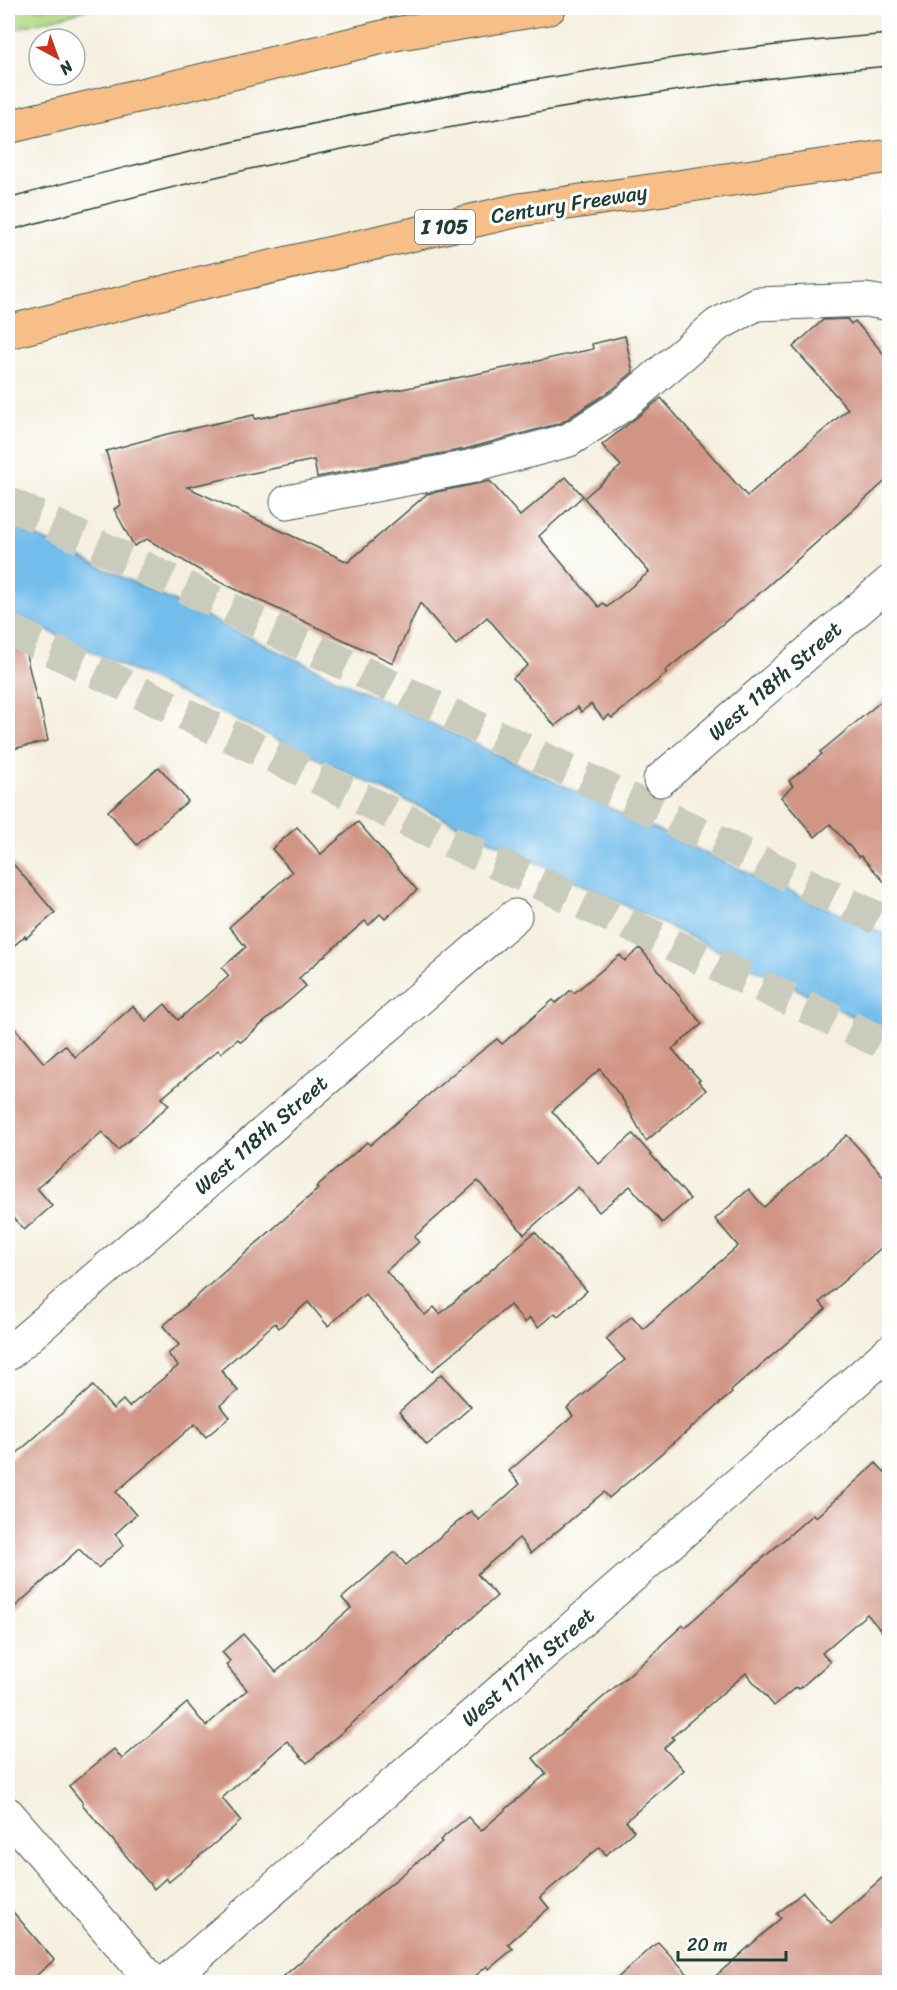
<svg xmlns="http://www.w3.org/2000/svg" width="897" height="1990" font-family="Sriracha,sans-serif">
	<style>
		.grass { fill: url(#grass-tufts); stroke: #688a5a; stroke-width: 1.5 }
		.water { fill: #72bdeb; stroke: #487d90; stroke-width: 1.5 }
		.building { fill: #d19585 }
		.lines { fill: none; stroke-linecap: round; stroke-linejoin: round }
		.minor-tunnel { stroke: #c9cbbc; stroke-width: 33; stroke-dasharray: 33 16; stroke-linecap: butt }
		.minor-casing { stroke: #3f584e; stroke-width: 35 }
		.highway-casing { stroke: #3f584e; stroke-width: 35 }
		.minor { stroke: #fff; stroke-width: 33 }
		.highway { stroke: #f7be87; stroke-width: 33 }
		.tram { stroke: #1f3d34; stroke-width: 1.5 }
		.labels { text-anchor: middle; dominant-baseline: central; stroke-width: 6; stroke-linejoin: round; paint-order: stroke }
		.shield { fill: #fff; stroke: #627771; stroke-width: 1.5 }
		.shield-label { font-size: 20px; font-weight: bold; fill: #1f3d34 }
		.street-label { font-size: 21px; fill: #1f3d34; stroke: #fff }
	</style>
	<defs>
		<pattern id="grass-tufts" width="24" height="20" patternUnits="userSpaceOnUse" patternTransform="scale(1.5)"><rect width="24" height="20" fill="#b0d680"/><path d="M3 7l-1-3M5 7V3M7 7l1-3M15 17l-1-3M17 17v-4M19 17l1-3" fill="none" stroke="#8faf6a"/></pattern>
	</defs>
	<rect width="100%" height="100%" fill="#fff"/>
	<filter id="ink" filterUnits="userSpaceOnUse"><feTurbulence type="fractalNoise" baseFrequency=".0167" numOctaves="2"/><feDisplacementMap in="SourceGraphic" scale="12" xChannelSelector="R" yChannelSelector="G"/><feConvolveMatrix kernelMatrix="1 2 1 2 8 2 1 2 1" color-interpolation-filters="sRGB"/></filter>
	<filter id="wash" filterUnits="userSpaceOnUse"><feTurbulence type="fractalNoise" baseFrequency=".008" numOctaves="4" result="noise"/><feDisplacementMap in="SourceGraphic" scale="24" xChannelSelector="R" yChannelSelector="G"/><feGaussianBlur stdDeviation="1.35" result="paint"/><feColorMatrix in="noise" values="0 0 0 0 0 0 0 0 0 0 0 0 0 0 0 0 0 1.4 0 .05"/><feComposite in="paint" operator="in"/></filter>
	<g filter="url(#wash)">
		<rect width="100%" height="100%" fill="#f4efde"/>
		<path class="grass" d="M8,8H94L8,31Z"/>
		<path class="water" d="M8,523L718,859L889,936V1034L540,864L8,612Z"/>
		<g id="blocks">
			<g class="building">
				<path d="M847,319L851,324L855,321L890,361V477L753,599L665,671L667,673L612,718L609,715L604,720L591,704L581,712L578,707L555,726L513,678L528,665L487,617L456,645L420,603L393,663L218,581L147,539L134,546L114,509L121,505L106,451L167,434L254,415L255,419L510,367L593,349L592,344L625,336L633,372L612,390L561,423L465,449L317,477L314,460L187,487L348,562L427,494L490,481L520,516L566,477L583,496L539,536L599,607L603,603L607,607L649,572L584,498L621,466L602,445L661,398L747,496L848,409L793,347L823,320Z"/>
				<path d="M19,625L37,701L39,700L48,741L8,750V627Z"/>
				<path d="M890,694V888L861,856L859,857L830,824L815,837L781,797L793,786L789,781L822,754L820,752Z"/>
				<path d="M159,767L188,801L137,845L108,811Z"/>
				<path d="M358,822L417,890L385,919L380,914L369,925L365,921L299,978L306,986L241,1042L238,1039L221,1053L218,1050L162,1098L169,1105L118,1150L102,1132L37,1188L52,1206L24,1230L9,1212L8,1214V1020L44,1063L65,1045L75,1057L133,1006L146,1021L165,1004L178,1020L229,976L222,968L246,947L229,927L292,872L272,849L297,827L321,854Z"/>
				<path d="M8,858L55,913L26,938L25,936L8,951Z"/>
				<path d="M640,948L702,1024L672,1049L700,1080L698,1081L706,1090L646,1141L623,1100L600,1069L552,1111L599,1164L633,1134L690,1199L662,1223L630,1186L599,1212L578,1187L524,1234L478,1181L414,1237L419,1242L386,1271L425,1315L434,1307L440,1314L535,1232L587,1291L558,1316L555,1313L538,1327L530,1318L525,1323L510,1305L432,1371L365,1294L328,1326L308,1302L279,1328L275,1323L221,1370L238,1391L220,1405L230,1417L206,1437L195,1424L116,1492L136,1515L115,1534L124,1545L98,1568L79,1549L8,1613V1461L93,1386L113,1409L123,1400L129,1407L178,1366L168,1354L179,1345L163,1326L318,1189L316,1187L367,1142L370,1145L455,1072L497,1039L502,1044L553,1000L556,1003L571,990L574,993L620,955L625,961Z"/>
				<path d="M847,1135L890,1184V1240L820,1302L826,1309L731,1391L732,1393L609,1498L604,1492L531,1553L519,1538L477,1574L497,1596L307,1763L287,1741L222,1798L241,1821L169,1882L166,1878L154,1889L82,1804L83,1803L69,1786L114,1749L122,1759L187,1703L206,1726L247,1690L226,1665L230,1661L222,1652L243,1634L276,1672L351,1608L342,1598L395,1552L406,1565L471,1511L479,1520L520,1484L509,1471L573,1416L567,1408L625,1360L606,1339L632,1316L643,1329L738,1246L715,1219L749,1189L764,1207Z"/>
				<path d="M441,1374L471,1407L427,1445L399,1412Z"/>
				<path d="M876,1463L890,1478V1641L867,1614L822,1653L830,1662L799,1689L796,1687L774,1706L746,1673L672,1737L674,1739L664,1748L684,1770L626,1821L634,1831L606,1855L600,1847L540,1897L549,1908L508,1944L513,1949L489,1969L487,1966L467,1983H276L365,1905L442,1842L440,1840L468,1817L481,1831L546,1774L533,1758L661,1647L660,1646L683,1625L685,1627L813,1514L816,1517Z"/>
				<path d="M890,1871V1983H708L781,1918L777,1914L803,1892L831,1923Z"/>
				<path d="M8,1906L54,1960L28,1983H8Z"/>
				<path d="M658,1942L696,1983H612Z"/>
			</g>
		</g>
	</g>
	<g filter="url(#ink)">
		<use href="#blocks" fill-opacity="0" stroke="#3f584e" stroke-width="1.5"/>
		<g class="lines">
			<g class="minor-tunnel">
				<path d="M8,503L890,924"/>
				<path d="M8,629L466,849L890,1046"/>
			</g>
			<defs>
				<g id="minor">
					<path d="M287,502L469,467L569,440L623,405L717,325L756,304L866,300L890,304"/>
					<path d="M660,780L890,582"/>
					<path d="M8,1354L515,916"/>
					<path d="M8,1814L153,1982"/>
					<path d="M167,1982L890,1351"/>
				</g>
				<g id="highway">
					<path d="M8,127L395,34L549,8"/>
					<path d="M8,332L201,283L519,210L890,156"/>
				</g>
			</defs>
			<use href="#minor" class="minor-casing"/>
			<use href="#highway" class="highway-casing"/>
			<use href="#minor" class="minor"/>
			<use href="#highway" class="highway"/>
			<g class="tram">
				<path d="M8,199C89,175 171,156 254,137C463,89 675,51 890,34"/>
				<path d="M8,231C194,178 383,137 574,106C679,89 784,75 890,66"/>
			</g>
		</g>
	</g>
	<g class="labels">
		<rect class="shield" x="415" y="210" width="60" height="34" rx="4.5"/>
		<g class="shield-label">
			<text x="445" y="227">I 105</text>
		</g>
		<g class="street-label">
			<text transform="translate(569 204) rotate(-9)">Century Freeway</text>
			<text transform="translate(775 681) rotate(-41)">West 118th Street</text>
			<text transform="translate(261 1135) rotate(-41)">West 118th Street</text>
			<text transform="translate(528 1667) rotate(-41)">West 117th Street</text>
		</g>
	</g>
	<rect width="897" height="1990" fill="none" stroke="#fff" stroke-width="30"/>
	<g transform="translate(57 57) rotate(139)"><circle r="28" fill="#ffffff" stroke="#a5b1ae" stroke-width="1.5"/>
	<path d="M0-4.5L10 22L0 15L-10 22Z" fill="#c8321e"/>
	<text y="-9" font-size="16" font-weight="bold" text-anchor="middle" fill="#1f3d34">N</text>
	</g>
	<path d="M678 1951v9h108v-9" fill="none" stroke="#1f3d34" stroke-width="3"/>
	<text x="687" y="1951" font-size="18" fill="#1f3d34" stroke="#ffffff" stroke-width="4.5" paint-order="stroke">20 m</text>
</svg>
